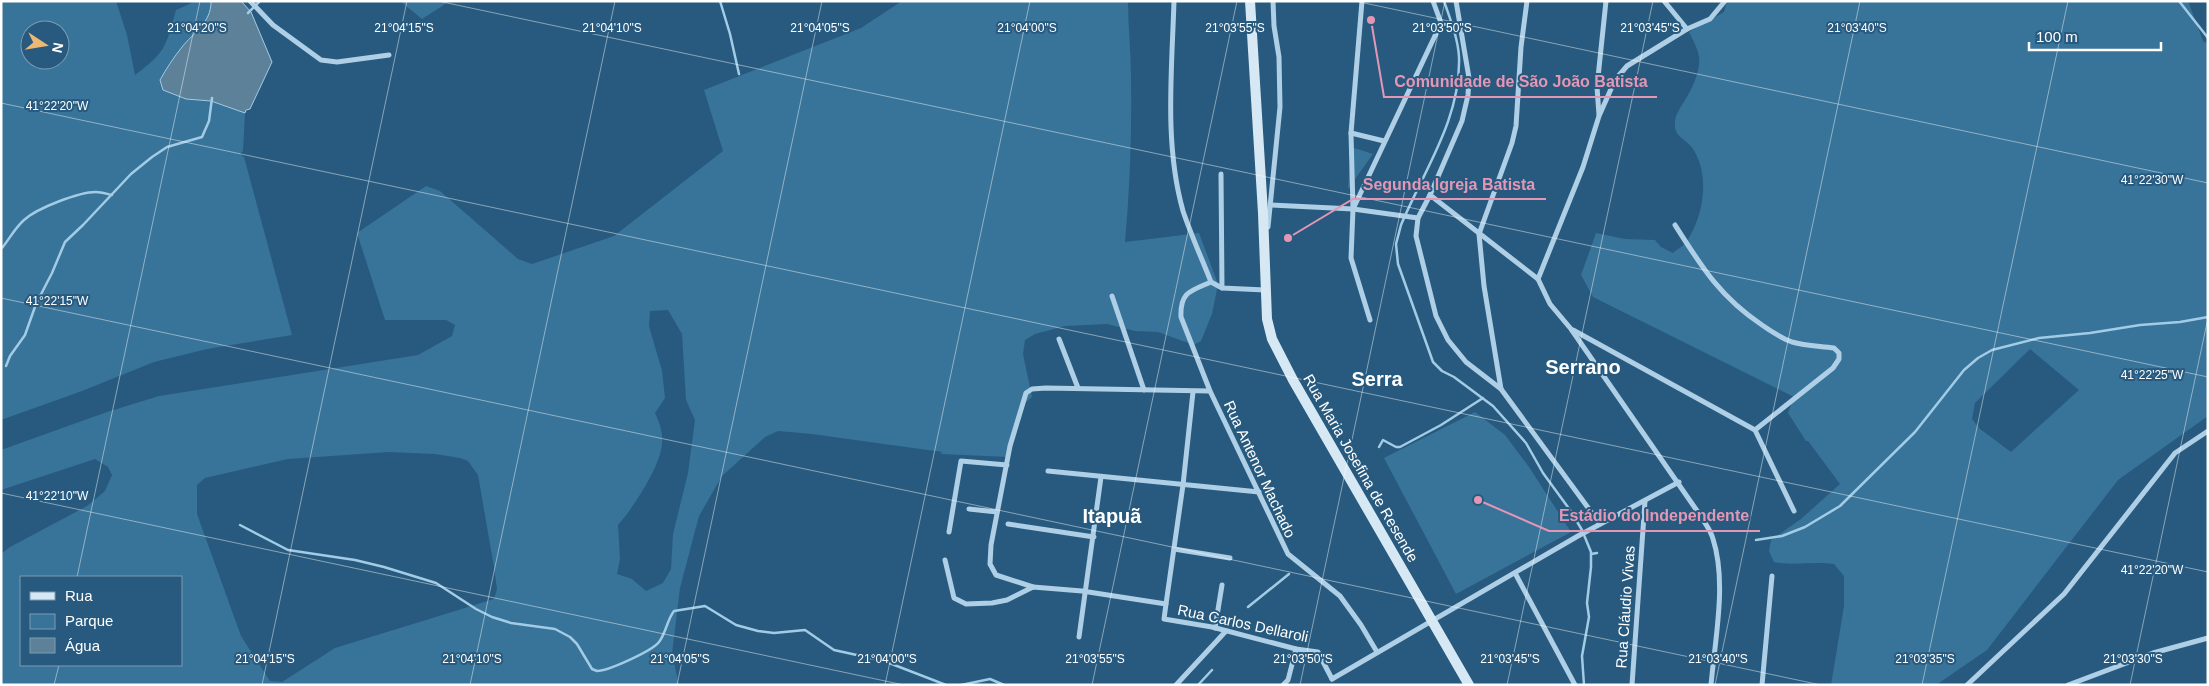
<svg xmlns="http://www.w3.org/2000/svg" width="2209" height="686" font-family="Arial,sans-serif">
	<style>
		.green { fill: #387399; fill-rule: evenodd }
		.water { fill: #5d8199; stroke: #a2cce5 }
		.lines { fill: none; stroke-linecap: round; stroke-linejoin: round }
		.stream { stroke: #a2cce5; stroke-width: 2.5 }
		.street { stroke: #aecfe5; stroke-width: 5 }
		.secondary { stroke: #d7e8f5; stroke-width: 10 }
		.ticks { fill: none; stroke: #fff; stroke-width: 1; stroke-opacity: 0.45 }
		.labels { text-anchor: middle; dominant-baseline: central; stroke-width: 4; stroke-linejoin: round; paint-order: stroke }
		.street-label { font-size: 15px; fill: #fff; stroke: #275a7e }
		.district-label { font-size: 20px; font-weight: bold; fill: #fff; stroke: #275a7e }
		.ticks-label { font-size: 12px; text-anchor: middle; fill: #fff; stroke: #275a7e; stroke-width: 4; stroke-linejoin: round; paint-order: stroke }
		.leader { fill: none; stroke: #e497b5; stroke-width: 2 }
		.callout-dot { fill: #e497b5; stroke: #275a7e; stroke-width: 2 }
		.callout-label { font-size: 16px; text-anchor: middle; font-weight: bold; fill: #e497b5; stroke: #275a7e; stroke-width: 4; stroke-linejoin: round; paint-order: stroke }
	</style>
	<rect width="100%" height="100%" fill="#275a7e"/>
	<g class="green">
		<path d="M1,1H116L127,35L135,75C166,52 166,46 176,10L196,1L211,2C211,23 193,33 182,47C174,57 167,69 160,80L163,90L186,99L211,101L245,113L243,151L240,154L244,157L292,335L207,349L154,362L82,391L1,420ZM30,30H60V60H30Z"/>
		<path d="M400,1H450L422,19Z"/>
		<path d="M902,1H1128C1128,27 1131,52 1131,77C1132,133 1130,187 1125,242L1199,233L1218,284L1212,314L1201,341L1194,345L1158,332L1135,331L1107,324L1065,326L1035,334L1025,340L1023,354L1032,397L1025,403L1008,457L941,454L942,452L812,434L778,431L765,437L722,476L699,516L680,588L672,654L679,685H1V554L10,547L87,506L105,491L112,475L108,467L95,459L1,490V450L107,412L159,396L418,355L452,336L455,325L446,320H385L357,233L426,186L440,191L518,259L532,264L614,236L723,151L704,90L861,28ZM668,310L682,334L686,400L695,420L688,473L673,534L671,569L663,583L646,591L632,579L617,574L620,559L618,525C633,508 661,466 662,443C663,432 660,424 655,413L665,398L662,371L649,326L650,311ZM389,452L435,454L460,458L468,461L478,475L494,567L497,589L494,599L335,648L282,682L270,681L241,636L197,514V485L205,478L288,459ZM21,577H181V665H21Z"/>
		<path d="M1727,1H2188L2203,41L2208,44V416L2118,480L1987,650L1936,685H1831L1844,606V576L1834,564C1814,561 1794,566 1774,562L1769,551L1771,540L1801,519L1840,484L1808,441H1806L1788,413L1794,397L1593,297L1581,275L1596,233L1625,239L1655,240L1661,247L1673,253C1677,249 1684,246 1687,241C1704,215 1710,175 1693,149C1686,138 1673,138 1675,121C1676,113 1681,107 1685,100C1692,89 1701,70 1699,57C1698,49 1693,40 1689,32L1724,12ZM2030,349L2079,390L2011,452L1980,429L1972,419L1975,403Z"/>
		<path d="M1351,147L1373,154L1348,189Z"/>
		<path d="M1475,412L1505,435L1529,467L1571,532L1456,594L1384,458Z"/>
	</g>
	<path class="water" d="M213,1H241L251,12L272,62L250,109L246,110L245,113L211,101L186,99L163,90L160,80C166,69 174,57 182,47C193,33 211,23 211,2Z"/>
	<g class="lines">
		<g class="stream">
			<path d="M720,1L730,34L739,74"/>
			<path d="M1444,1C1450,19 1458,38 1459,57C1461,119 1424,170 1401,225L1396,244L1398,264L1433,362L1442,371L1454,377L1493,406L1526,443L1543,473L1570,510L1582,530L1591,552V567L1587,603L1589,617L1582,656L1584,685"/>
			<path d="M2179,1L2208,38"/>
			<path d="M248,13L260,1"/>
			<path d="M2,248C10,238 15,228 24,220C37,208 79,192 96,192C101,192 107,194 112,195"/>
			<path d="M6,366L10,356L25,335L36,304L52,273L65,242L83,225L131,174L152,157L167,147L202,137L209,121L212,98"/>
			<path d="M1379,447L1383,440L1396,447H1400L1441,425L1483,398"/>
			<path d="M240,525L288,550L355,560L384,567L436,583L476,609L492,617L511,623L555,629L570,637L577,644L592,669L597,671C608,671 652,651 659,642C666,633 667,620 674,611L705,606L736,625L758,631L774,633L805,630L834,650L884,661L946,685"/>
			<path d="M1756,540L1782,536L1805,527L1840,506L1915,432L1964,370L1978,358L1992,350L2039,338L2090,333L2140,325L2180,322L2208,317"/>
			<path d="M1591,554L1597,553"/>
			<path d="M1248,607L1289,574"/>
			<path d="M961,685L990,679L1004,685"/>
			<path d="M1198,685L1212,670"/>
		</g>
		<g class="street">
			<path d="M250,1L273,25L321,60L337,62L389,55"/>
			<path d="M1174,1C1172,70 1164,144 1183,211C1191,235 1202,259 1211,282L1222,288L1265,290"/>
			<path d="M1362,1L1351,133L1353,209L1351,258L1370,320"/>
			<path d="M1456,1L1469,78L1468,95L1462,121L1430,195L1418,218L1416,236L1436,316L1448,340L1466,362L1501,389L1600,524"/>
			<path d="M1664,1L1687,29"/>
			<path d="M1599,115L1597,87L1606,1"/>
			<path d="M1351,133L1384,141"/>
			<path d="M1221,174L1222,288"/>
			<path d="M1430,195L1538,279L1550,304L1571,329L1702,518C1706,525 1711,531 1713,539C1727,582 1715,639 1711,685"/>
			<path d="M1271,205L1353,209L1418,218"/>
			<path d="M1354,207L1441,23L1433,1"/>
			<path d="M1675,225C1701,266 1720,297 1762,325C1772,332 1781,338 1792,342C1806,346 1820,346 1834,348L1839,353V359L1833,368L1755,430"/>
			<path d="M1268,227L1280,107L1279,57L1274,26L1273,1"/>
			<path d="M1538,279L1583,167L1599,116L1615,80L1627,66L1687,29L1710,19L1725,1"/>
			<path d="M1211,282C1190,291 1180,292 1181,317L1210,391L1288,554L1340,596L1361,625L1377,652"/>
			<path d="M1112,296L1144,390"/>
			<path d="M1573,330L1755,430L1794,511"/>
			<path d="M1059,339L1078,388"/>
			<path d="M1501,389L1484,286L1479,234L1512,143L1516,126L1521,47L1527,1"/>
			<path d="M1048,471L1259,492"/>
			<path d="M969,509L997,512"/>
			<path d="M1008,524L1094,537"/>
			<path d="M949,532L961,461L1007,465"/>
			<path d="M1174,549L1230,558"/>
			<path d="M945,560L954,598L966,604L992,603L1007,600L1033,587L1082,591L1166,604L1164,619L1212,627L1296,649L1318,652L1332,679"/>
			<path d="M1515,573L1575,685"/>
			<path d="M1033,587L996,575L990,564L991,545L1010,446L1026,393L1032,389L1046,388L1210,391"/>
			<path d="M1166,604L1183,485L1193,392"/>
			<path d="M1215,628L1222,585"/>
			<path d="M1079,637L1101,477"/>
			<path d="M1332,679L1578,536L1679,482"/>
			<path d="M1176,685L1226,631"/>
			<path d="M1283,685L1288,680L1296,649"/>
			<path d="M1632,685L1645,501"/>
			<path d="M1762,685L1772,576"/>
			<path d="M1967,685L2064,594L2175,453L2208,431"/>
			<path d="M2068,685L2153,653L2208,638"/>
		</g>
		<path class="secondary" d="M1250,1L1263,213L1267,319L1272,339L1293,380L1469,685"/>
	</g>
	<path class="ticks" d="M438,1L2208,377M1355,1L2208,183M1,103L2208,572M1,298L1821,685M1,493L904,685M77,577L200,1M54,685L59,665M262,685L407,1M470,685L615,1M677,685L822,1M885,685L1030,1M1092,685L1237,1M1300,685L1445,1M1507,685L1653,1M1715,685L1860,1M1922,685L2068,1M2130,685L2208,318"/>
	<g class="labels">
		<g class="street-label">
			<text transform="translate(1361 468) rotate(60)">Rua Maria Josefina de Resende</text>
			<text transform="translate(1260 469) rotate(65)">Rua Antenor Machado</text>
			<text transform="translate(1625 607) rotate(-86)">Rua Cláudio Vivas</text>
			<text transform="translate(1243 623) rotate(12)">Rua Carlos Dellaroli</text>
		</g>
		<g class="district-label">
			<text x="1583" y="367">Serrano</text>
			<text x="1377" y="379">Serra</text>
			<text x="1112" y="516">Itapuã</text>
		</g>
	</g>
	<g class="ticks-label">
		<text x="197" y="32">21°04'20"S</text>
		<text x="404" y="32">21°04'15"S</text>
		<text x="612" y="32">21°04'10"S</text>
		<text x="820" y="32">21°04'05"S</text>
		<text x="1027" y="32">21°04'00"S</text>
		<text x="1235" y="32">21°03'55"S</text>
		<text x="1442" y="32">21°03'50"S</text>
		<text x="1650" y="32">21°03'45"S</text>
		<text x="1857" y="32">21°03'40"S</text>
		<text x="57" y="110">41°22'20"W</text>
		<text x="2152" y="184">41°22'30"W</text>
		<text x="57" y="305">41°22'15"W</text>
		<text x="2152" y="379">41°22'25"W</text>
		<text x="57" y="500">41°22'10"W</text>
		<text x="2152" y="574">41°22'20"W</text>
		<text x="265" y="663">21°04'15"S</text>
		<text x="472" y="663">21°04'10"S</text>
		<text x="680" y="663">21°04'05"S</text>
		<text x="887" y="663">21°04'00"S</text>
		<text x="1095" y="663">21°03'55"S</text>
		<text x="1303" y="663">21°03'50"S</text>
		<text x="1510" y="663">21°03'45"S</text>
		<text x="1718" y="663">21°03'40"S</text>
		<text x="1925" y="663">21°03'35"S</text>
		<text x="2133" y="663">21°03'30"S</text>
	</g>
	<path class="leader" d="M1371 20L1384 97H1657M1288 238L1353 199H1546M1478 500L1549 531H1760"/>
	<g class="callout-dot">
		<circle cx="1371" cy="20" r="5"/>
		<circle cx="1288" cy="238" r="5"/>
		<circle cx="1478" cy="500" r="5"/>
	</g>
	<g class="callout-label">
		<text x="1521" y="87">Comunidade de São João Batista</text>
		<text x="1449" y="190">Segunda Igreja Batista</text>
		<text x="1654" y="521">Estádio do Independente</text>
	</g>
	<rect width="2209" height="686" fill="none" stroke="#ffffff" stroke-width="5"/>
	<rect x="20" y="576" width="162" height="90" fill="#275a7e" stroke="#7d9cb2"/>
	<rect x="30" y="592" width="25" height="8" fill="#d7e8f5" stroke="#7d9cb2"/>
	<text x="65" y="601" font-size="15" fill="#ffffff">Rua</text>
	<rect x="30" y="614" width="25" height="15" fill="#387399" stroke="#7d9cb2"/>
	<text x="65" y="626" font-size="15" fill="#ffffff">Parque</text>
	<rect x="30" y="638" width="25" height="15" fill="#5d8199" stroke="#7d9cb2"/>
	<text x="65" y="651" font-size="15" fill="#ffffff">Água</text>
	<g transform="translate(45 45) rotate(102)"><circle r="24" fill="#275a7e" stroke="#7d9cb2"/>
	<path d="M0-4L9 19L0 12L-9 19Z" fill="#edb774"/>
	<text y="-8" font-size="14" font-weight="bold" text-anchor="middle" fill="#ffffff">N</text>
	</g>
	<path d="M2029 42v8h132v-8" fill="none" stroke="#ffffff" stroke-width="2.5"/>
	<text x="2036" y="42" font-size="15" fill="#ffffff" stroke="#275a7e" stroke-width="4" paint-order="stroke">100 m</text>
</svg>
